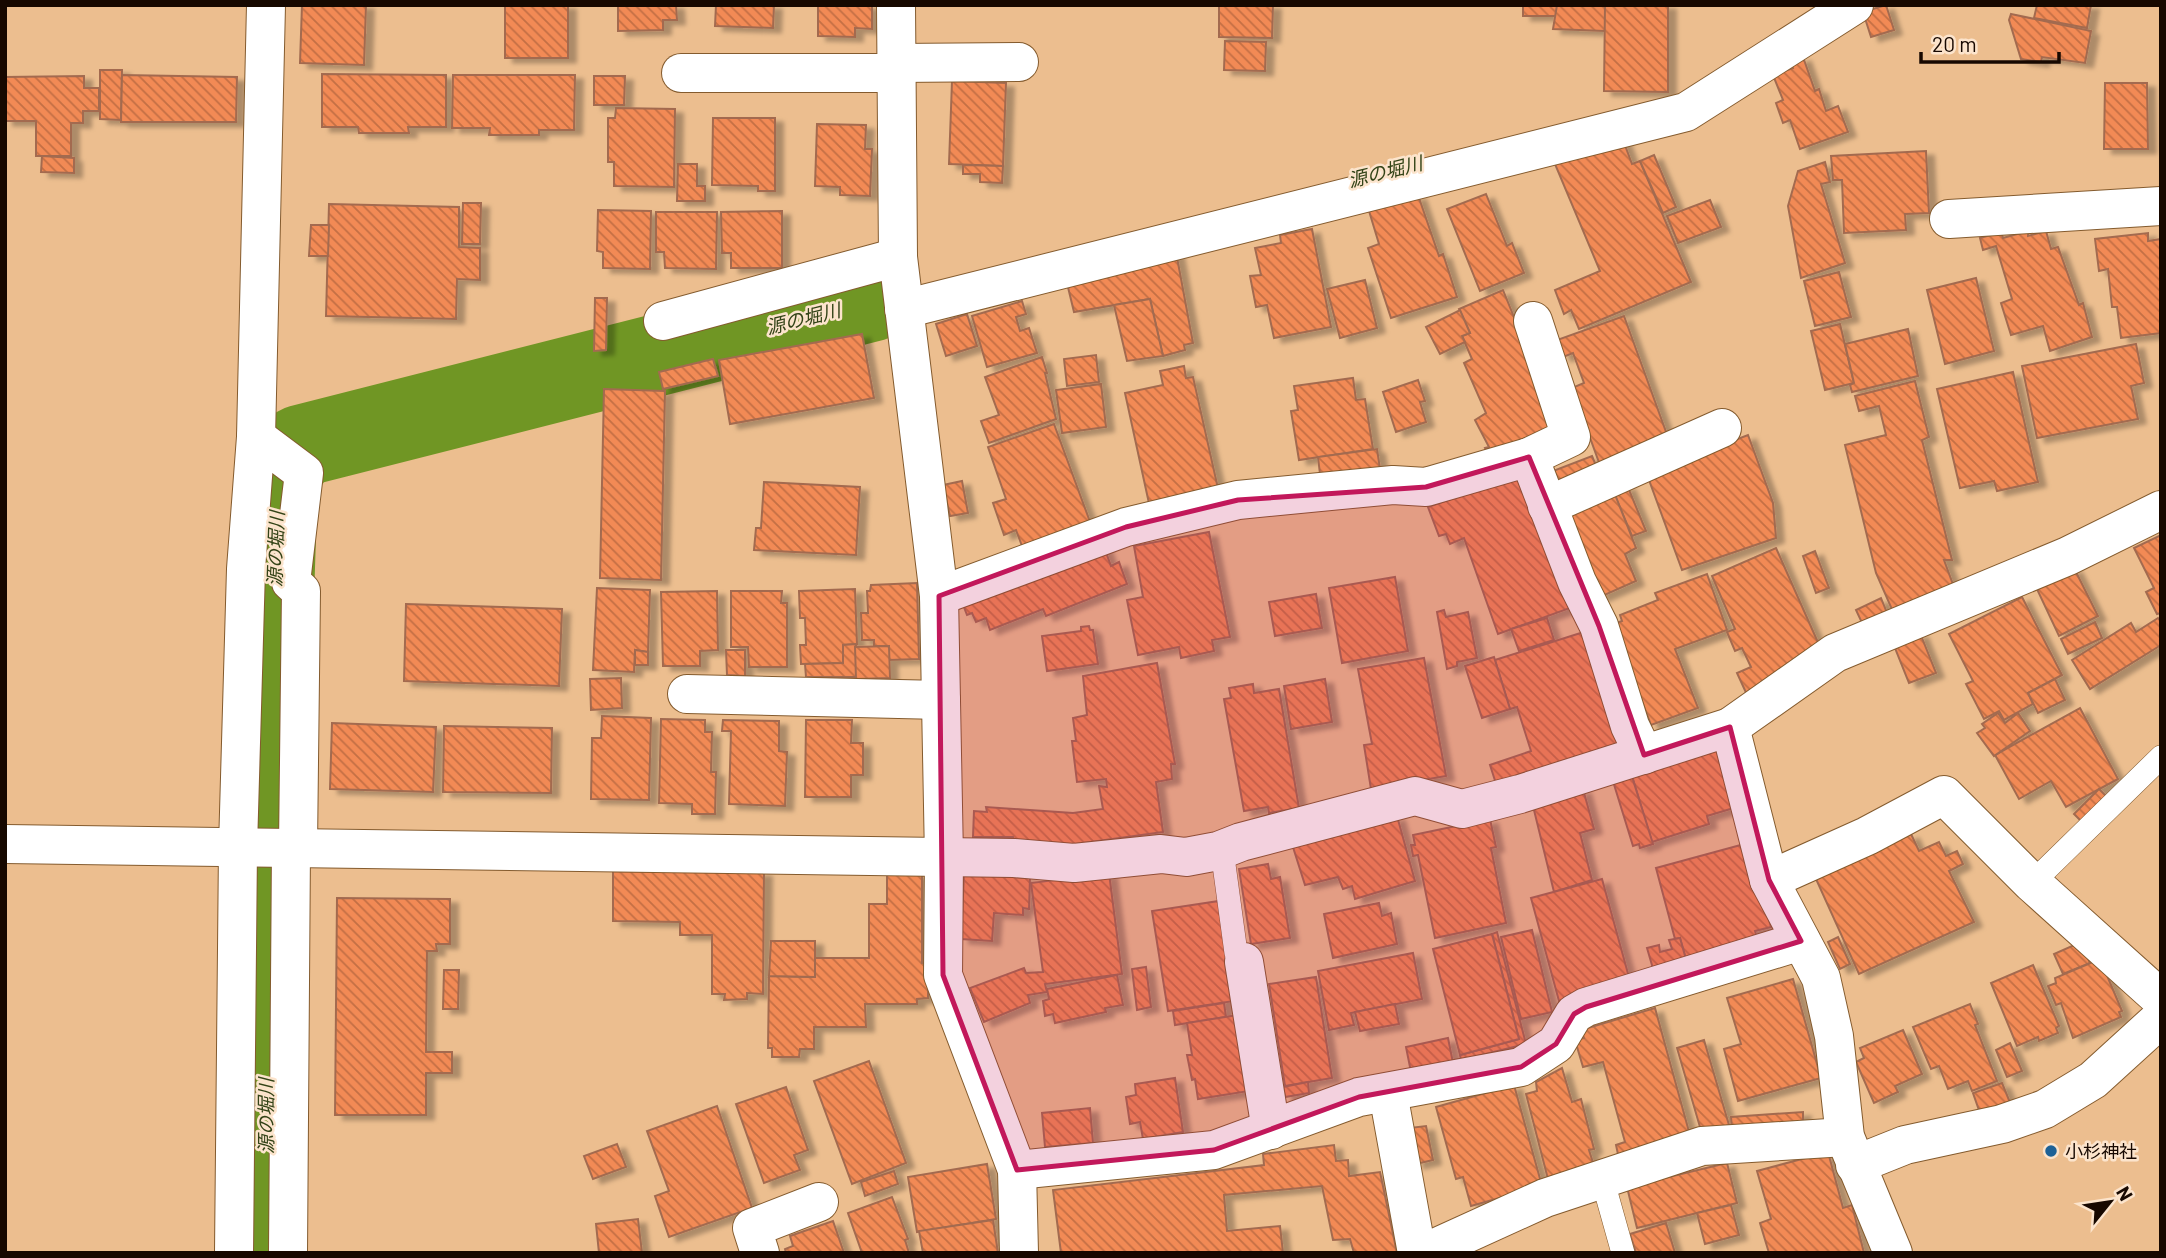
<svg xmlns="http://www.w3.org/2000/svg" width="2166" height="1258" font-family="Barlow,'Noto Sans JP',sans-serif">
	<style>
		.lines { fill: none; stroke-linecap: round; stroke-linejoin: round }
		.river { stroke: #709624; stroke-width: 82 }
		.building { fill: url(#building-back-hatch); stroke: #a36b50; stroke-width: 2; filter: url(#shadow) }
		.service-casing { stroke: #845b2e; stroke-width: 24 }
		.minor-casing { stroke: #845b2e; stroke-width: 40 }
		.service { stroke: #fff; stroke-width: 23 }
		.minor { stroke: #fff; stroke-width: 38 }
		.marked { fill: #c2185b; fill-opacity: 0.2; stroke: #c2185b; stroke-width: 5; stroke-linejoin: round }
		.poi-dot { fill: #1d6196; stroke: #fce4cc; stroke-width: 2.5 }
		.labels { text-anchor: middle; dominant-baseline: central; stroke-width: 5; stroke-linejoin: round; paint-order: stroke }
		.poi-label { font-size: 18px; fill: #170800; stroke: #fce4cc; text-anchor: start }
		.water-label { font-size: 19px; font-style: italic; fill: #334317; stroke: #fce4cc }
	</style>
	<defs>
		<pattern id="building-back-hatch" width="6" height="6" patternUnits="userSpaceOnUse" patternTransform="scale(1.75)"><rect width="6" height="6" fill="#f28a55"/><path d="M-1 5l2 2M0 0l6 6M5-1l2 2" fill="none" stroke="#c36f44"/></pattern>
		<filter id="shadow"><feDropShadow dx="8" dy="4.5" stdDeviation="2" flood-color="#0004"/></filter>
	</defs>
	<rect width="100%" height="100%" fill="#ecbe8f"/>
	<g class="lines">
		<path class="river" d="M264,1253L268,749L277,476L300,446L874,300"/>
	</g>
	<g class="building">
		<path d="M302,5H366L364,65L300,63Z"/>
		<rect x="505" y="5" width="63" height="53"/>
		<path d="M618,5H676L677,20H663V30L618,31Z"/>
		<path d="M716,5H774L773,28L715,26Z"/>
		<path d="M818,5H872V29L855,28V37L818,36Z"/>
		<path d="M1219,5H1273L1272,38L1219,37Z"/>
		<rect x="1523" y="5" width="34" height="11"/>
		<path d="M1557,5H1605V31L1553,29Z"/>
		<path d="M1605,5H1668V92L1604,91Z"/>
		<path d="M1886,5L1894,30L1871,37L1863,12Z"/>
		<path d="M2037,5H2091L2087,28L2034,18Z"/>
		<path d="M2011,14L2091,31L2085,63L2042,57L2041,62L2021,59L2009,20Z"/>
		<path d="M1225,41L1266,42L1265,71L1224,70Z"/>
		<path d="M1803,57L1815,91L1819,89L1826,111L1838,106L1848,132L1800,149L1790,120L1783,123L1776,103L1783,100L1773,75L1793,68L1791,61Z"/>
		<path d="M100,70H122L121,120L100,119Z"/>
		<path d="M322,74L446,75V127H408L409,133H359L358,127H322Z"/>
		<path d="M122,75L237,77L236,122H121Z"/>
		<path d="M453,75H575L574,130H539V135H489L490,128H452Z"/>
		<path d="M84,76V88H99V111H83V123H71V156H36V121H5V77Z"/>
		<path d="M594,76H625L624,105H594Z"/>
		<path d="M952,81L1006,83L1003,166L949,164Z"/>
		<path d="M2105,83H2147L2148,149H2104Z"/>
		<path d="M616,108L675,109L674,187L614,186V162H608V118H615Z"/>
		<path d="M713,118H775V191H758V186L712,185Z"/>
		<path d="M817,124L866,125L865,149H872L870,196L840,195V187L815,186Z"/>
		<path d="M1623,140L1632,164L1640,161L1691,282L1579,329L1571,310L1564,314L1555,290L1600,271L1552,157Z"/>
		<path d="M1926,151L1929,213L1905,214L1906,230L1844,233L1842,180H1833L1831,156Z"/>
		<path d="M1654,155L1676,207L1663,213L1640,161Z"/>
		<path d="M42,156L74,158V173L41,172Z"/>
		<path d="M1825,162L1830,182L1821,184L1845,263L1801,278L1788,206L1798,171Z"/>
		<path d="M678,164H697V186H705V201H677Z"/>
		<path d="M963,165L1003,166L1002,183L980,182V174H963Z"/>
		<path d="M1486,194L1507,246L1512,243L1524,273L1480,291L1447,209Z"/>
		<path d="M1418,195L1439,256L1443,254L1457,297L1391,318L1368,248L1379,244L1369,211Z"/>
		<path d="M1710,200L1721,227L1678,243L1667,216Z"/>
		<path d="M463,203H481L480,244H462Z"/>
		<path d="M329,204L459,207V247L480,248V280L457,279L456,319L326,316Z"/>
		<path d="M598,210L651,211L650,269L603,268V252L597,251Z"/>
		<path d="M782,211V268H731V253H722L721,212Z"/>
		<path d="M656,212H717L716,269L665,268L664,252H656Z"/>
		<path d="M311,225H329L328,256H309Z"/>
		<path d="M1312,229L1331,327L1274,338L1267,305L1256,307L1250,276L1261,275L1255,248L1281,243L1280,235Z"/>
		<path d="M2028,231V236L2046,231L2051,249L2058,247L2079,305L2083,303L2092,337L2050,351L2043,326L2011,335L2001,303L2012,299L1996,246L1983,250L1980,238L2001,232L2003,238Z"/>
		<path d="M2148,233V241L2161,239V333L2121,338L2117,307H2112L2108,269L2099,271L2095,239Z"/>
		<path d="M1176,252L1193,343L1184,345L1185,350L1163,356L1150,299L1074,312L1066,279Z"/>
		<path d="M1839,272L1851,317L1815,326L1804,281Z"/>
		<path d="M1976,278L1994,351L1945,364L1927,290Z"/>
		<path d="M1365,280L1377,328L1340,338L1327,289Z"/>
		<path d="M1503,290L1560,431L1490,459L1485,448L1489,447L1475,420L1486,413L1464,363L1472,359L1462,336L1470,333L1459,309Z"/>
		<path d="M595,298H607L606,350L594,351Z"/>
		<path d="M1150,299L1163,356L1127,361L1114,305Z"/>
		<path d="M1022,301L1026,314L1016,317L1020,331L1029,328L1037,353L987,367L972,316Z"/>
		<path d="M1460,310L1470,333L1462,336L1465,342L1440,354L1426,327Z"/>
		<path d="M967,314L977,346L946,356L936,324Z"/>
		<path d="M1624,316L1670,443L1601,468L1572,388L1584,383L1573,353L1563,357L1557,340Z"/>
		<path d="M1840,324L1854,383L1825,390L1811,331Z"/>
		<path d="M1908,329L1918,376L1852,392L1850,385L1854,383L1845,344Z"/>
		<path d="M862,334L874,398L730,424L719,360Z"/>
		<path d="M2136,344L2144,383L2131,386L2138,419L2037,438L2022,366Z"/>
		<path d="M1096,355L1099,382L1067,386L1064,359Z"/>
		<path d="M1042,357L1047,373H1045L1056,419L989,443L981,421L999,415L985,377Z"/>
		<path d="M713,359L718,376L663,389L659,372Z"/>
		<path d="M1184,366L1186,378L1193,377L1219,493L1150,508L1125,393L1163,385L1160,371Z"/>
		<path d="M2013,372L2038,482L1997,491L1994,481L1960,488L1937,389Z"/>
		<path d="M1353,378L1356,400L1365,399L1373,449L1299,460L1291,411L1298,410L1294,386Z"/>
		<path d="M1418,380L1425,401L1420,402L1426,422L1396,432L1383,392Z"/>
		<path d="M1915,381L1929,437L1922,440L1952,560H1944L1955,590L1894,614L1876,573L1845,445L1886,435L1879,406L1859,411L1855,396Z"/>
		<path d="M1101,384L1106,427L1062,433L1056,390Z"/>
		<path d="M604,389L665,391L661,580L600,578Z"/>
		<path d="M1054,424L1093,530L1025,554L1016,530L1004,535L993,503L1006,499L988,447Z"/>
		<path d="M1748,435L1773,503L1776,538L1682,570L1649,480L1709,450Z"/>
		<path d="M1377,449L1380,469L1320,474L1318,457Z"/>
		<path d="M1592,456L1597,468L1558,483L1553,471Z"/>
		<path d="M1522,474L1570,608L1498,634L1464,538L1450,544L1446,534L1439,536L1428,507Z"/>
		<path d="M962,481L968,513L950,516L943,485Z"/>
		<path d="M764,482L860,487L856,555L754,550L756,528H761Z"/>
		<path d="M1627,485L1646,531L1632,536L1613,491Z"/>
		<path d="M1614,492L1636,548L1625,554L1636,581L1600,597L1565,512Z"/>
		<path d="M1209,532L1230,637L1212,640L1214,651L1181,658L1179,647L1138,655L1127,600L1143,597L1134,546Z"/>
		<path d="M2161,535V613L2157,614L2146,592L2154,588L2134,548Z"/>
		<path d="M1104,547L1111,566L1119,562L1127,584L1046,616L1043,609L990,630L986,618L976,622L972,613L967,615L962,602Z"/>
		<path d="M1776,548L1820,647L1748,697L1737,673L1751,667L1742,648L1735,651L1727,632L1735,629L1712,576Z"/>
		<path d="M1815,551L1829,588L1816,593L1803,556Z"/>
		<path d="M2074,568L2098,616L2059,636L2036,587Z"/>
		<path d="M1707,574L1727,630L1675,649L1698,708L1651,725L1613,624L1622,621L1620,615L1658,600L1655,593Z"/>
		<path d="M1395,577L1408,651L1342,663L1329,588Z"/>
		<path d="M917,583L919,659L889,660V646H874V640H862L861,613H868L867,591H870L871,585Z"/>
		<path d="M597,588L650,590L648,652L635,650L634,672L593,670Z"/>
		<path d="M855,589L857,644L843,645V663L801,664L800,645H806L805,618H800L799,591Z"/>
		<path d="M717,591L718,650L700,651V666H663L661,592Z"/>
		<path d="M731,591H782L781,603H787V667H749L748,647H731Z"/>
		<path d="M1316,594L1322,628L1275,636L1269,602Z"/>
		<path d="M2022,597L2062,675L2028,693L2033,704L2004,720L1999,711L1984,719L1966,684L1973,681L1949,634Z"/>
		<path d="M1881,598L1887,613L1863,625L1856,610Z"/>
		<path d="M406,604L562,609L559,686L404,681Z"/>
		<path d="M1444,610L1446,617L1468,612L1477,658L1457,662V666L1447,669L1437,612Z"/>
		<path d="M1547,618L1554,640L1519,651L1511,629Z"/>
		<path d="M2158,618L2161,622V645L2090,689L2072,660L2131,623L2136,632Z"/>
		<path d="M2095,622L2102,638L2068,654L2061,639Z"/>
		<path d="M1089,626L1090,630H1093L1098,664L1047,671L1042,636L1081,631V627Z"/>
		<path d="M1590,630L1626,743L1498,790L1490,765L1531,751L1517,707L1510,709L1495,660Z"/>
		<path d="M1920,633L1936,673L1909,683L1893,643Z"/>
		<path d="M856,644V677H806L805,664L843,663V645Z"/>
		<path d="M889,646L890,678L856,679L855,647Z"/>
		<path d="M635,650L648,652V665H635Z"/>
		<path d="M726,650H745V676L727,675Z"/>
		<path d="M1494,657L1510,709L1482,718L1465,666Z"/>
		<path d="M1424,658L1446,776L1371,789L1364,745L1372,744L1358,669Z"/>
		<path d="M1157,663L1175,764H1171L1172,779L1156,782L1163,832L1069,845L1015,843L1013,837H973L974,811L987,812L986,807L1073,813L1103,809L1099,786L1107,787L1106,779L1077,782L1072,741H1076L1073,718L1087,715L1083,676Z"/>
		<path d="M621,678L622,708L591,710L590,679Z"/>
		<path d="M1325,679L1332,722L1291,729L1284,686Z"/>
		<path d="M2055,679L2065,700L2038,713L2028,693Z"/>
		<path d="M1253,684L1254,693L1279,689L1299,808L1269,813L1268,807L1244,811L1224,699L1231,698L1229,688Z"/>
		<path d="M2080,708L2118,779L2066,807L2051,781L2019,799L1995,755Z"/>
		<path d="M1998,713L2005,723L2018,713L2030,731L1994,756L1977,733L1985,728L1982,724Z"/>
		<path d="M602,716L651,718L649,800L591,799L592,738H601Z"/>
		<path d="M661,719L705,720V732H712L711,772H716L715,814H692V804L659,803Z"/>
		<path d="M723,720L779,721V751L787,752L785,806L729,804L731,731H722Z"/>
		<path d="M806,720H852L851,743H863V775H851V797H805Z"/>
		<path d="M332,723L436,727L433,792L330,789Z"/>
		<path d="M444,726L552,728L551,793L443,792Z"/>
		<path d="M1719,748L1737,807L1707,816L1709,824L1652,842L1629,766Z"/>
		<path d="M1629,767L1653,844L1640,848L1639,844L1633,846L1612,778Z"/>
		<path d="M1583,789L1594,829L1580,833L1592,880L1554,892L1533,806Z"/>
		<path d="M2099,789L2108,798L2083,823L2074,814Z"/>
		<path d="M1397,816L1415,881L1355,899L1352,886L1343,889L1338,877L1305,885L1292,844Z"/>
		<path d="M1490,819L1496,847L1491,848L1506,923L1435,938L1418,855L1413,856L1411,845H1415L1413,835Z"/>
		<path d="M1911,834L1919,851L1939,842L1946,856L1957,851L1963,864L1949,871L1974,922L1859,974L1816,879Z"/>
		<path d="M1748,843L1771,927L1755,931L1758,941L1687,963L1680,938L1675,939L1656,868Z"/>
		<path d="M1268,864L1271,879L1280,877L1290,938L1251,944L1239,869Z"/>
		<path d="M613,871L764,872L763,994L747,993V999L724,1000L725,994H712V935H680V922L613,921Z"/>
		<path d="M1109,873L1122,974L1045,984L1047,992L1028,995L1030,1003L984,1022L970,988L1024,968L1026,973L1043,972L1031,883Z"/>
		<path d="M887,874H922V963H928V998L917,999V1004H865L866,1027H814V1049H800L799,1057H772V1048H768L769,976L815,977V958H869V904H887Z"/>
		<path d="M964,874L1030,878L1029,909L1023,908V915L994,913L992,941L961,939Z"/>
		<path d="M1602,879L1630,981L1559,1001L1531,898Z"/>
		<path d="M337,898L450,899V944H436L437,951H427L426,1052H452V1073H426V1115H335Z"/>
		<path d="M1219,901L1234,1001L1168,1011L1152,911Z"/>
		<path d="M1379,903L1382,916L1391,913L1397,944L1333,958L1324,914Z"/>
		<path d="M1532,930L1552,1012L1521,1019L1501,937Z"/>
		<path d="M1497,932L1526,1044L1461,1060L1460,1055L1519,1039L1492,934Z"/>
		<path d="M1492,934L1519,1039L1460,1055L1433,949Z"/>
		<path d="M1838,937L1850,964L1840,969L1828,942Z"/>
		<path d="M1680,938L1687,963L1654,972L1647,948L1659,945L1660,952L1672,949L1669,940Z"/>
		<path d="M771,941H815V977L769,976Z"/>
		<path d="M2081,942L2090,963L2063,974L2054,954Z"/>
		<path d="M1413,953L1422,999L1351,1013L1354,1025L1329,1030L1318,971Z"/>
		<path d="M2100,959L2122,1011L2119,1012L2121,1017L2073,1038L2061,1003L2056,1005L2048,986L2056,983L2055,978Z"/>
		<path d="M2033,965L2059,1026L2056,1028L2058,1033L2039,1041L2038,1037L2017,1046L1991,983Z"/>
		<path d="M1146,967L1151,1007L1137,1010L1132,969Z"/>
		<path d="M444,970H459L458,1009H443Z"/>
		<path d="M1117,975L1123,1005L1105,1008L1106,1012L1055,1023L1053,1014L1045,1016L1043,1001L1049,999L1047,989Z"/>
		<path d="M1316,977L1332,1078L1285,1086L1269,984Z"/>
		<path d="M1793,979L1821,1078L1738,1101L1724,1049L1741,1044L1727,998Z"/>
		<path d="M1224,1003L1226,1017L1175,1025L1173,1011Z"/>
		<path d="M1395,1004L1399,1024L1360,1031L1355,1012Z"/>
		<path d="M1970,1004L1978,1024L1975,1025L1997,1081L1972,1091L1968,1081L1948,1089L1939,1066L1931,1069L1913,1027Z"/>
		<path d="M1655,1008L1691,1139L1619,1159L1616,1145L1625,1142L1603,1062L1583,1067L1575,1040L1584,1038L1581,1030Z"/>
		<path d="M1238,1015L1249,1091L1198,1099L1195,1079L1192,1080L1187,1055H1192L1187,1023Z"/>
		<path d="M1903,1030L1922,1074L1895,1086L1898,1092L1874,1103L1856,1062L1864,1058L1860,1048Z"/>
		<path d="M1448,1038L1453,1063L1411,1072L1406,1047Z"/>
		<path d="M1704,1040L1729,1125L1702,1134L1677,1048Z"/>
		<path d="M2010,1043L2022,1071L2007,1077L1996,1050Z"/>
		<path d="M869,1061L906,1163L852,1184L814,1081Z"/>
		<path d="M1562,1068L1572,1102L1581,1099L1594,1149L1589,1150L1594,1166L1549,1183L1526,1094L1537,1091L1536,1082Z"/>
		<path d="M1175,1078L1183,1132L1143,1139L1140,1122L1130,1124L1126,1097L1136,1095L1135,1084Z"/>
		<path d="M1308,1082L1309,1093L1285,1097L1283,1087Z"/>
		<path d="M2002,1083L2011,1105L1981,1116L1973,1093Z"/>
		<path d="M1514,1085L1542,1186L1471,1206L1463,1177L1456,1179L1436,1107Z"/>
		<path d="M786,1087L808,1150L794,1155L800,1170L764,1183L736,1104Z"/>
		<path d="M717,1106L752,1208L669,1237L655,1196L669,1191L647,1131Z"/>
		<path d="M1090,1108L1093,1143L1045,1147L1042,1113Z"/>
		<path d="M1803,1112V1125L1732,1129L1731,1117Z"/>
		<path d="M1426,1126L1433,1160L1416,1164L1409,1128Z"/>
		<path d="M617,1144L626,1167L593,1179L584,1156Z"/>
		<path d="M1334,1145L1336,1161L1348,1160L1349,1176L1380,1172L1397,1253H1354L1350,1239L1333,1240L1322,1186L1224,1195L1227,1231L1280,1226L1283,1253H1061L1053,1190L1264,1165L1263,1154Z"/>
		<path d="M1828,1152L1843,1208L1852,1205L1864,1253H1769L1760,1223L1771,1219L1757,1171Z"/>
		<path d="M1727,1163L1737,1203L1637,1228L1627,1187Z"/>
		<path d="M987,1164L996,1219L917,1232L908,1177Z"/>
		<path d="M894,1171L898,1184L865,1196L861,1182Z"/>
		<path d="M892,1197L908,1239L905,1240L909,1253H862L848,1213Z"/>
		<path d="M1731,1205L1739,1235L1705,1244L1697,1213Z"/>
		<path d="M638,1219L642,1253H599L596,1224Z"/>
		<path d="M993,1220L998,1253H923L919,1231Z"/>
		<path d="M833,1221L844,1253H786L785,1249L793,1246L790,1236Z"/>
		<path d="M1666,1223L1675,1253H1636L1630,1234Z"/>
	</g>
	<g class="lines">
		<defs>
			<g id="service">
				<path d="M1222,850L1236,953L1244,962"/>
				<path d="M2032,883L2161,757"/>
				<path d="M1602,1178L1623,1253"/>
			</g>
			<g id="minor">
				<path d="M896,5L898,257L939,596L944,858L943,975L1017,1170L1019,1253"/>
				<path d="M896,63L1019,62"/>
				<path d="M681,73H895"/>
				<path d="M1949,219L2161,206"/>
				<path d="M904,309L1686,112L1854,5"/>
				<path d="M663,321L898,257"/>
				<path d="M256,437L304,473L291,582L301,591L298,847"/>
				<path d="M1529,457L1571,437L1533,321"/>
				<path d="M1547,506L1722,428"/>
				<path d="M939,596L1126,527L1238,500L1393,485L1426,487L1529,457L1577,582L1599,626L1630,726L1644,755"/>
				<path d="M687,694L941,700"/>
				<path d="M1730,727L1769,880L1821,978L1834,1036L1845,1137L1893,1253"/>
				<path d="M5,844L1014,858L1074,863L1161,854L1186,857L1218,851L1241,842L1415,796L1462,809L1520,794L1730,727L1835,653L2068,556L2161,510"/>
				<path d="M1769,880L1867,836L1944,795L2032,883L2161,999"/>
				<path d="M1244,962L1271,1130"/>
				<path d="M1388,1093L1417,1253"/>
				<path d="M1855,1165L1905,1145L2002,1124L2045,1109L2093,1080L2161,1018"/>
				<path d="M1017,1170L1214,1150L1359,1097L1521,1067L1556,1044L1574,1014L1586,1007L1801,941"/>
				<path d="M234,1253L238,847L246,569L256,437L266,5"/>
				<path d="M288,1253L291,848"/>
				<path d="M760,1253L752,1228L819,1202"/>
				<path d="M1424,1253L1545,1198L1702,1146L1845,1137"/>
			</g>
		</defs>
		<use href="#service" class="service-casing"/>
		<use href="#minor" class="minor-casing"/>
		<use href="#service" class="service"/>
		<use href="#minor" class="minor"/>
	</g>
	<path class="marked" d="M1529,457L1599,626L1644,755L1730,727L1769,880L1801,941L1586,1007L1574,1014L1556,1044L1521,1067L1359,1097L1214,1150L1017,1170L943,975L939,596L1126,527L1238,500L1426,487Z"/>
	<circle class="poi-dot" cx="2051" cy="1151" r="7"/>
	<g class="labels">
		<g class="poi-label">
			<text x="2065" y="1151">小杉神社</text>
		</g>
		<g class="water-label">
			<text transform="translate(1385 171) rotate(-14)">源の堀川</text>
			<text transform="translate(803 318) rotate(-14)">源の堀川</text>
			<text transform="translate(275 549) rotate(-88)">源の堀川</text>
			<text transform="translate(265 1116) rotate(-90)">源の堀川</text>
		</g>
	</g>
	<rect width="2166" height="1258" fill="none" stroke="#170800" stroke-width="14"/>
	<g transform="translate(2110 1202) rotate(60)" stroke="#fce4cc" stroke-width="5" paint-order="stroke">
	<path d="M0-5L12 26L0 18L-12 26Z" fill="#170800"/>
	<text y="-10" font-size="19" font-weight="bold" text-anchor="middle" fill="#170800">N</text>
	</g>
	<path d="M1921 52v10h138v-10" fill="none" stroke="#170800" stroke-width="3.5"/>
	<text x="1932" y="52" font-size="21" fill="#170800" stroke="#fce4cc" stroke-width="5" paint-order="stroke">20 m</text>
</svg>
